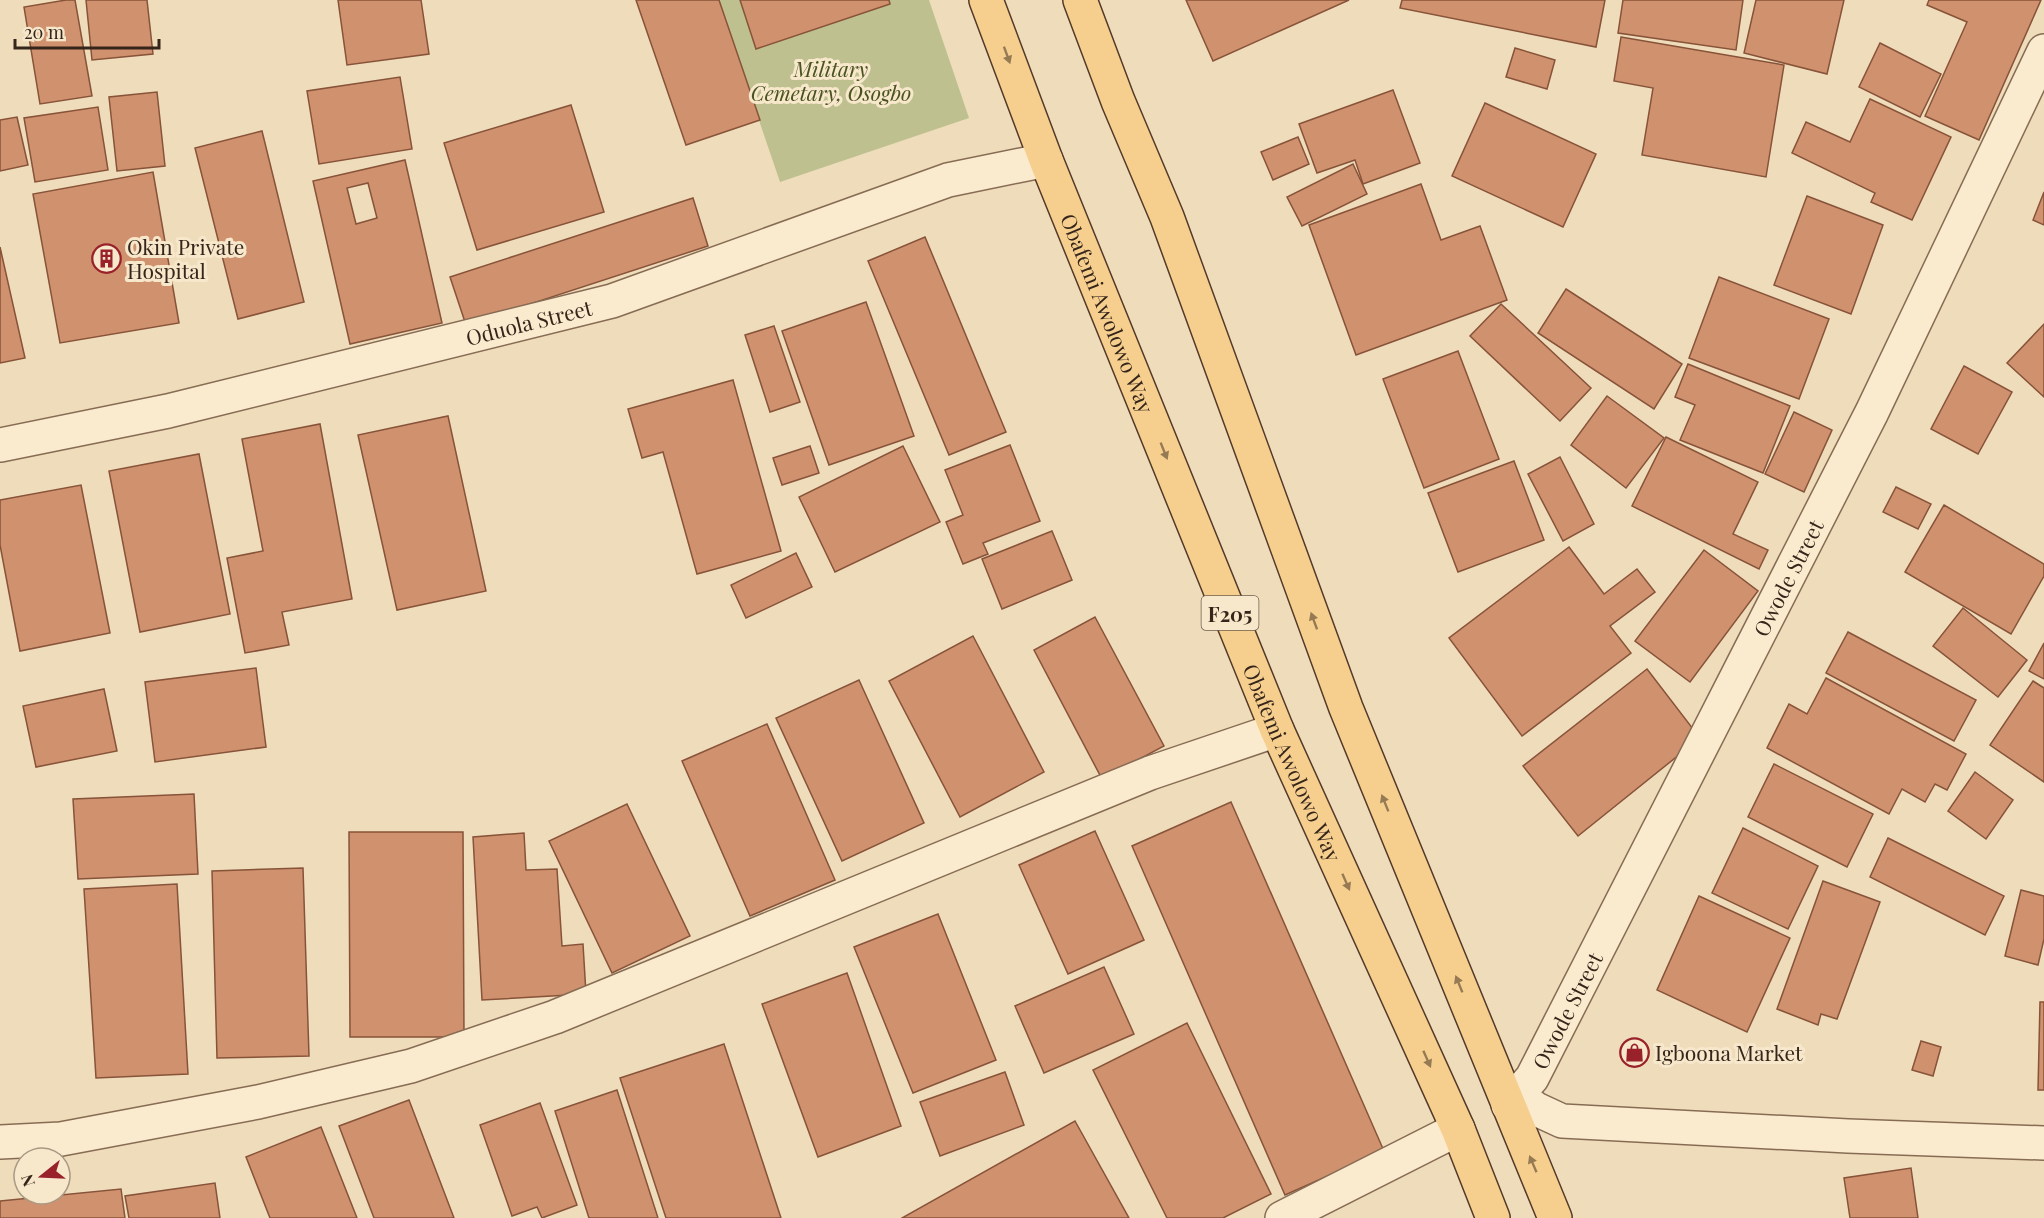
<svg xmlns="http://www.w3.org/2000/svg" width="2044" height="1218" font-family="'Playfair Display',serif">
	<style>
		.cemetery { fill: #bec18f }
		.building { fill: #d0916e; stroke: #875339; stroke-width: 1.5; fill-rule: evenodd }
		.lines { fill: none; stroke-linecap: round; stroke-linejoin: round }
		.minor-casing { stroke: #876c54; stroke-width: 36 }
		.tertiary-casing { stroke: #876c54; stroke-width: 36 }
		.primary-casing { stroke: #543a29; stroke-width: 36 }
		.minor { stroke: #faeace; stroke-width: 33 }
		.tertiary { stroke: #faeace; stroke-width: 33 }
		.primary { stroke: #f6cf8f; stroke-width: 33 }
		.oneway { fill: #967a54 }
		.labels { text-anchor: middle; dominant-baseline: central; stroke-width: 6; stroke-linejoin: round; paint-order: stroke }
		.shield { fill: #f7e7cb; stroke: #6f5f4f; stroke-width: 1.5 }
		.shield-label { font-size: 20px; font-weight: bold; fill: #35251a }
		.park-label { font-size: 21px; font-style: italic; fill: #495320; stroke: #f7e7cb }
		.poi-label { font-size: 21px; fill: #35251a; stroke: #f7e7cb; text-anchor: start }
		.street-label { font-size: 21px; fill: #35251a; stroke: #f7e7cb }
	</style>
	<rect width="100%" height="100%" fill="#efdcbb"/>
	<path class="cemetery" d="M718,0H929L969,118L780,182Z"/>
	<g class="building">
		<path d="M66,0H75L92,96L40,104L24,7Z"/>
		<path d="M86,0H147L153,54L92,60Z"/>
		<path d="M338,0H421L429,54L347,65Z"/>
		<path d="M636,0H719L760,120L686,145Z"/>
		<path d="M740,0H889L890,4L756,49Z"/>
		<path d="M1186,0H1349L1213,61Z"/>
		<path d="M1402,0H1605L1596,47L1400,8Z"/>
		<path d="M1623,0H1743L1736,50L1618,33Z"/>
		<path d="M1756,0H1844L1827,74L1744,53Z"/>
		<path d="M1929,0H2041L1979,140L1925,116L1967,22L1927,5Z"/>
		<path d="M1621,37L1784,65L1766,177L1642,155L1653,88L1614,81Z"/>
		<path d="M1880,43L1941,74L1920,117L1859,87Z"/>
		<path d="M1515,48L1555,60L1547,89L1506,77Z"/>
		<path d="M400,77L412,149L319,164L307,91Z"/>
		<path d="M1393,90L1420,163L1363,184L1355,160L1317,173L1299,124Z"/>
		<path d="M157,92L165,166L117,171L109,97Z"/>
		<path d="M1870,99L1951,137L1912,220L1871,202L1875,193L1792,153L1806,122L1850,142Z"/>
		<path d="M1485,103L1596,154L1563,227L1452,176Z"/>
		<path d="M571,105L604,212L477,250L444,143Z"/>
		<path d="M98,107L108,170L35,182L24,118Z"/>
		<path d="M17,117L28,165L0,171V120Z"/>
		<path d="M262,131L304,302L238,319L195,148Z"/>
		<path d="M1298,137L1309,164L1273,180L1261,152Z"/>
		<path d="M405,160L442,323L350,344L313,181ZM368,183L377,218L356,224L347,188Z"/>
		<path d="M1353,164L1367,194L1302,226L1287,197Z"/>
		<path d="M153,172L179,323L60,343L33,194Z"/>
		<path d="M1421,184L1441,240L1480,226L1507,300L1356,355L1309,225Z"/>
		<path d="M2044,192V225L2033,220Z"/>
		<path d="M1807,196L1883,225L1851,314L1774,285Z"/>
		<path d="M693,198L708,246L466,325L450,277Z"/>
		<path d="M925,237L1006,432L949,455L868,261Z"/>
		<path d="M0,247L25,358L0,363Z"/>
		<path d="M1719,277L1829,319L1799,399L1689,358Z"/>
		<path d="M1566,289L1682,364L1654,409L1538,333Z"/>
		<path d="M866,302L914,436L829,465L782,331Z"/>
		<path d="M1501,304L1591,388L1560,421L1470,336Z"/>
		<path d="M2044,324V397L2007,363Z"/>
		<path d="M774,326L800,402L770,412L745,335Z"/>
		<path d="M1458,351L1499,459L1424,488L1383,379Z"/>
		<path d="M1688,364L1790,406L1763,473L1680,440L1695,405L1675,397Z"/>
		<path d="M1964,366L2012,392L1978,454L1931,429Z"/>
		<path d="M733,380L781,551L697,574L663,452L642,458L628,409Z"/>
		<path d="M1607,396L1664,438L1626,488L1571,445Z"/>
		<path d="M1794,412L1832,430L1804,492L1765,474Z"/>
		<path d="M448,416L486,591L397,610L358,435Z"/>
		<path d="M320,424L352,599L282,612L289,645L245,653L227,558L263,551L242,439Z"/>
		<path d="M1666,437L1758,482L1733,534L1768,550L1759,569L1632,506Z"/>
		<path d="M1010,445L1040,521L983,543L988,554L963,564L946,522L963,515L945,470Z"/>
		<path d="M810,446L819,473L782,485L773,458Z"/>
		<path d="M903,446L940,522L835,572L799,497Z"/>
		<path d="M199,454L230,614L140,632L109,471Z"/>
		<path d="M1560,457L1594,524L1563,541L1528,474Z"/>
		<path d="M1514,461L1544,540L1458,572L1428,493Z"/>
		<path d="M81,485L110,633L20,651L0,545V500Z"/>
		<path d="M1896,487L1931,504L1918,529L1883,512Z"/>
		<path d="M1944,505L2044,564V576L2011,634L1905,572Z"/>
		<path d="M1052,531L1072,580L1002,609L982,559Z"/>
		<path d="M1569,547L1604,594L1637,569L1655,592L1610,626L1631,653L1522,736L1449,638Z"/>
		<path d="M1704,550L1758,591L1690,682L1635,641Z"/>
		<path d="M796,553L812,587L746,618L731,585Z"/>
		<path d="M1963,608L2027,660L1998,697L1933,646Z"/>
		<path d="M1095,617L1164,746L1102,779L1034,650Z"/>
		<path d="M1848,632L1976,700L1954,741L1826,673Z"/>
		<path d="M973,636L1044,772L960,817L889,681Z"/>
		<path d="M2044,643V679L2029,671Z"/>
		<path d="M256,668L266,747L155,762L145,682Z"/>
		<path d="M1647,669L1700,738L1578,836L1523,766Z"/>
		<path d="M1826,678L1966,754L1947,790L1935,784L1925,802L1902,789L1889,814L1767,748L1789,704L1807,714Z"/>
		<path d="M859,680L924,823L842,861L776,718Z"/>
		<path d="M2033,681L2044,688V782L1990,745Z"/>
		<path d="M104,689L117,751L36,767L23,706Z"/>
		<path d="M767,724L835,880L750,916L682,761Z"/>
		<path d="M1774,764L1873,814L1847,867L1748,817Z"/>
		<path d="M1975,772L2013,800L1986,839L1948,811Z"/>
		<path d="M194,794L198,874L78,879L73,799Z"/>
		<path d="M1231,802L1384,1151L1285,1195L1132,846Z"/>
		<path d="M627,804L690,936L612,973L549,841Z"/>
		<path d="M1743,828L1818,866L1788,929L1712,893Z"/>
		<path d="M1095,831L1144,940L1068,974L1019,865Z"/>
		<path d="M349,832H463L464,1037H350Z"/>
		<path d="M524,833L526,870L557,869L562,946L583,944L586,994L482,1000L473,837Z"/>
		<path d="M1888,838L2004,896L1985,935L1870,877Z"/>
		<path d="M303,868L309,1056L217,1058L212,871Z"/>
		<path d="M1823,881L1880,902L1837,1019L1821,1014L1818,1025L1777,1009Z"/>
		<path d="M177,884L188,1074L96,1078L84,889Z"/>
		<path d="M2021,890L2044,896V939L2038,965L2005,956Z"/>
		<path d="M1699,896L1790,938L1747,1032L1657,990Z"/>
		<path d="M938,914L996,1060L913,1093L854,947Z"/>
		<path d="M1104,967L1134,1034L1044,1073L1015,1006Z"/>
		<path d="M847,973L901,1126L818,1157L762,1004Z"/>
		<path d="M2040,1002H2044V1090H2038Z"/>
		<path d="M1187,1023L1271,1194L1223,1218H1167L1093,1070Z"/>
		<path d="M1921,1041L1941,1047L1933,1076L1912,1070Z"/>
		<path d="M724,1044L781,1218H666L620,1078Z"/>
		<path d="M1005,1072L1024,1125L940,1156L920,1102Z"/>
		<path d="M617,1090L658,1218H589L555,1111Z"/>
		<path d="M409,1100L454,1218H374L339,1126Z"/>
		<path d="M540,1103L577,1205L542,1218L537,1207L512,1216L480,1125Z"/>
		<path d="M1075,1121L1129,1218H902Z"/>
		<path d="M321,1127L357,1218H270L246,1157Z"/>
		<path d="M1911,1168L1918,1218H1850L1844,1178Z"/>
		<path d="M215,1183L220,1218H129L125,1196Z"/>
		<path d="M121,1189L125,1218H0V1201Z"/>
	</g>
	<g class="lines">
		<defs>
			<g id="minor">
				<path id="s1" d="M0,445L168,411L612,301L948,180L1046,160"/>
				<path d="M1517,1095L1536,1109L1562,1121L1848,1136L2044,1143"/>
				<path d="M0,1142L61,1139L258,1102L411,1066L555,1017L1150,773L1277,730"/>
			</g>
			<g id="tertiary">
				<path id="s2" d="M1508,1105L1532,1078L1872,412L2044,51"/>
				<path d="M1282,1218L1458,1129"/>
			</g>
			<g id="primary">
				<path id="s3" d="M986,0L1046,160L1277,730L1458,1129L1493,1218"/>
				<path d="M1080,0L1118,101L1167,217L1346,708L1555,1218"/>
			</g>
		</defs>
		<use href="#minor" class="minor-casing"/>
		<use href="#tertiary" class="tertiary-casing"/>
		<use href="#primary" class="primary-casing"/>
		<use href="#minor" class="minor"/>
		<use href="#tertiary" class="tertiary"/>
		<use href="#primary" class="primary"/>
	</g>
	<defs><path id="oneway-solid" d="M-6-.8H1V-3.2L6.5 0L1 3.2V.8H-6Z" transform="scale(1.5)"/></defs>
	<g class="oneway">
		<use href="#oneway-solid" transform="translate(1007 55) rotate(70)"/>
		<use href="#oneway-solid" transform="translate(1164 451) rotate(68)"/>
		<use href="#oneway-solid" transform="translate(1314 621) rotate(-110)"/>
		<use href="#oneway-solid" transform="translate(1385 803) rotate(-112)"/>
		<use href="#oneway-solid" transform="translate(1346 882) rotate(66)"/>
		<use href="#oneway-solid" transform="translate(1459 984) rotate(-112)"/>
		<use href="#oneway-solid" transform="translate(1427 1059) rotate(66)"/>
		<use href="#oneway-solid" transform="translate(1533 1164) rotate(-113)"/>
	</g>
	<defs>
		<symbol id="building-ring" viewBox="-11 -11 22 22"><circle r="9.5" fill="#f7e7cb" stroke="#99222a" stroke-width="1.5"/><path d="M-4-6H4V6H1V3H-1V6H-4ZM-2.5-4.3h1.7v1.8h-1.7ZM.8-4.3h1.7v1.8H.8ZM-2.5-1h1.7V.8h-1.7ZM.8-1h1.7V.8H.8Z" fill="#99222a"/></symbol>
		<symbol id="shop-ring" viewBox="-11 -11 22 22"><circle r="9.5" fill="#f7e7cb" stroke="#99222a" stroke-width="1.5"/><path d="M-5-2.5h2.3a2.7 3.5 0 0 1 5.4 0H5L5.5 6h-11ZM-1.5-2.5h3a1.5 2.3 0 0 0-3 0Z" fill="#99222a"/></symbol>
	</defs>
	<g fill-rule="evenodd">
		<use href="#building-ring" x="90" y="242" width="33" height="33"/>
		<use href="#shop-ring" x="1618" y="1036" width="33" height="33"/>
	</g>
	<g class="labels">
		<rect class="shield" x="1201.5" y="596" width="57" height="34" rx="4.5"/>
		<g class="shield-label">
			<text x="1230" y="613">F205</text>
		</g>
		<g class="park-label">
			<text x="831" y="68">Military<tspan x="831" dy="24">Cemetary, Osogbo</tspan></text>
		</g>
		<g class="poi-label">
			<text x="127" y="246">Okin Private<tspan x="127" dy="24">Hospital</tspan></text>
			<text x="1655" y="1052">Igboona Market</text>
		</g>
		<g class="street-label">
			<text stroke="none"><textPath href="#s3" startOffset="336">Obafemi Awolowo Way</textPath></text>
			<text stroke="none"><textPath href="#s1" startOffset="543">Oduola Street</textPath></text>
			<text stroke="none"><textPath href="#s2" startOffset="598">Owode Street</textPath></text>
			<text stroke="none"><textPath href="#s3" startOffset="822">Obafemi Awolowo Way</textPath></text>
			<text stroke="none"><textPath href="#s2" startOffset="112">Owode Street</textPath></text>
		</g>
	</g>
	<g transform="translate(42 1176) rotate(252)"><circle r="28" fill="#f7e7cb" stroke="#a99984" stroke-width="1.5"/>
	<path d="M0-4.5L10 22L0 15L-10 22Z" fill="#99222a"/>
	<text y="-9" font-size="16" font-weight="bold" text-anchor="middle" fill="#35251a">N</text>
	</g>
	<path d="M15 39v9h144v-9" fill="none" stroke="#35251a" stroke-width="3"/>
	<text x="24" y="39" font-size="18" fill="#35251a" stroke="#f7e7cb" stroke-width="4.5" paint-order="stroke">20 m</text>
</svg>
